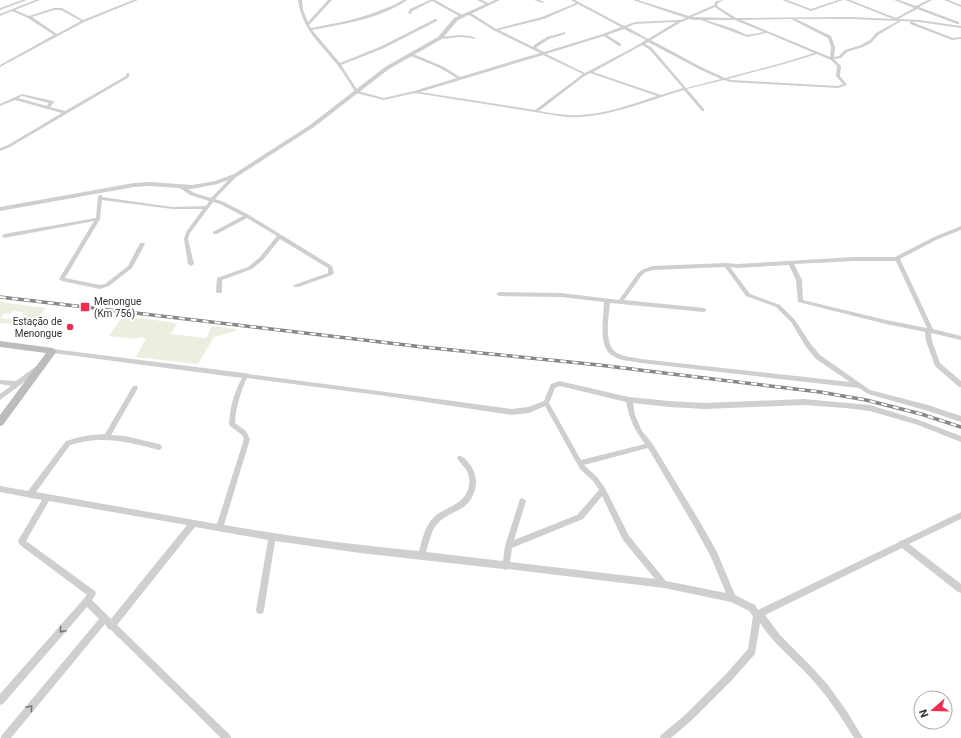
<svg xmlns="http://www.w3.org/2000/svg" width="961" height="738" font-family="Roboto,sans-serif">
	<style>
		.green { fill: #eaefe0 }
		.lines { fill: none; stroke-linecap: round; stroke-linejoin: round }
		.minor { fill: #cfcfcf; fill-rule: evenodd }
		.tertiary { fill: #cfcfcf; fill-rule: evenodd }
		.secondary { fill: #bcbcbc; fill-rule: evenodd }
		.rail-casing { stroke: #878787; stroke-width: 3.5 }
		.rail { stroke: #fff; stroke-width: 2; stroke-dasharray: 6; stroke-linecap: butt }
		.oneway { stroke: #797979 }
		.poi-dot { fill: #f02d50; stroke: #fff; stroke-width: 1.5 }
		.labels { text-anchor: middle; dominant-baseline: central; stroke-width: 4; stroke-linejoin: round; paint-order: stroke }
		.poi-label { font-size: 10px; fill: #323232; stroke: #fff; text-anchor: start }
	</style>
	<rect width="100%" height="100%" fill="#fff"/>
	<g class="green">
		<path d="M0,302L46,308L30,326L15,324L24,314H22L23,312L13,311L10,314L5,313L1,318L16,320L12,324L0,323Z"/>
		<path d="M123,316L177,323L171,334L206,338L212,326L236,329L235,331L214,337L198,364L136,357L146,338L139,337L137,339L109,336Z"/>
	</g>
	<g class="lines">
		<g class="minor">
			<path d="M22,0H27L0,10V8Z"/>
			<path d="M35,0H40L15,10L29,16L54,8H62L83,20L133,0H138L84,22L0,67V65L54,35L28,18L12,11L0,16V14ZM54,10H61L81,21L57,34L32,17Z"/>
			<path d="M298,0H302L303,10L308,22L328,0H332L309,25L311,28L347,21L371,14L394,5L403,0H407C381,19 342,24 312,30L340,63L382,46L435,19H437V21L384,48L341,65L358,91L384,98L414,91L457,78L440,68L411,56V54H413L442,66L460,77L540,53L495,31L469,15V13H471L496,29L542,17L576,3L571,0H575L624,26L635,22L680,20L686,18L633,0H638L689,16L714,5L716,1L724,0L718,3L717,6L736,18L852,17L893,19L845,0H850L896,18L914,8L894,0H899L916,6L928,0H932L919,7L959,22V24H957L917,9L898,19L919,20L961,26V28L919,22L901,21L878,35L872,42L863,47L847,52L841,58L834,59L841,66L840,76L847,85L838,88L730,82L724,80L687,89L704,109V111H702L684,90C645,101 607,119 566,117L415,93L384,100L356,93C350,84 345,75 339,67C321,44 302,30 298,0ZM578,4L621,27L603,34L544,52L536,48L537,47L549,39L565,34V32L547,37L534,45L533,47L499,30L544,19ZM715,7L731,18L692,17ZM689,19L694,20H701L747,37L767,33L814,53L782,63L725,78L701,67L651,40L681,22ZM791,19L828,38L831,47L830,57L741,20ZM796,19H852L898,21L876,33L870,40L861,45L845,50L839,56L834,57L835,47L831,36ZM706,20H735L764,32L747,35L734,29ZM676,22L648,39L627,27L635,24ZM624,29L646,40L629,50L585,73L546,54L604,36L619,46H621V44L607,35ZM648,42L699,69L721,79L686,88L651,47L645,44ZM642,45L649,49L683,88L661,95L593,72ZM817,54L831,60L837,66L836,76L843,84L838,86L731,80L728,79L784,64ZM543,55L583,74L535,110L420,92ZM590,73L657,96C632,104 606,114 579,115C566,116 552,113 539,111L583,77Z"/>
			<path d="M430,0H435L464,16L461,17L432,1L412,11L411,14L408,13L410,9Z"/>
			<path d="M477,0H482L490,4L487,5Z"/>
			<path d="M534,0H539L544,2L542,3Z"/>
			<path d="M782,0H787L811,9L838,0H843L811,11Z"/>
			<path d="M944,0H949L961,5V7Z"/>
			<path d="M910,22H912L953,38L961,37V39L952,40L910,24Z"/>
			<path d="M461,35L470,36L476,38L474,39C470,38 466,37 461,37C454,37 445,40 438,38L440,37Z"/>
			<path d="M127,73H129V77L10,147L0,151V148L8,145L62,113L15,100L0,106V104L22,94L53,101L54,102L50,107L65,111L126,76ZM22,96L49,103L47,106L18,98Z"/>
			<path d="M234,174H238V175L215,199L224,202L249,215L332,266L334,273L332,275L298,287H294L293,286L294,285L328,273V268L280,239L263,260L252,269L222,280V292L221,293H217L216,292L217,278L248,267L259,258L277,236L247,218L217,234H213V232L243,216L220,204L213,202L190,233L188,239L194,264L191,266L188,264L184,239L186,232L203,209H172L102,200L100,219L65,278L100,285L105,284L128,266L140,243H144L145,244L132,268L109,286L100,289L62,281L59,279L94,221L4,238L2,236L4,234L96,218L98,196L100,195H102V197L172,207L206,206L209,201L190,195L180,188V186H184L194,193L211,198Z"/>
			<path d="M961,226V230L938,239L900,259L933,329L961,336V340L931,333L932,341L940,363L961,381V387H959L935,366L926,341L925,332L886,324L798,302L796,280L789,265L737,268L730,267L750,294L780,305L795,320L810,343L820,355L870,390L928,405L961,416V422L928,411L868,394L859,388L641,363C632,361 621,361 613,356C597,347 604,317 604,302L561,297L499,296L496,294L499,292L561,293L619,300L638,273L642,270L652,266L726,263L737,264L855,257H895L934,237ZM855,261H896L927,328L886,320L803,300L802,280L794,264ZM725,267L746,296L776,307L791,322L806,347L816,359L850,382L641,359C633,357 624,357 617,353C603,345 609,316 610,303L704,312L707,310L704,308L624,300L642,275L646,272L653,270Z"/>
			<path d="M51,349H53L244,373H246L248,374L386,392L511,409L528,407L544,401L551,384L559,381L629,397L669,401L705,403L804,399L870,405L919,420L961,436V442L918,425L870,411L845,408L804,405L705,409L669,407L633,403L635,415L642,431L652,443L700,522L717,552L735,595L755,605L758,610L899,542V541L903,540L961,512V519L909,544L961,584V593L958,592L902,548L765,615L780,635L808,663L828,685L846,710L863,738H854C841,716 826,694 808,675C792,658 773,643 760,623L755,654L732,680L692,720L671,738H660L661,735L686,714L726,674L748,649L753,616L749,611L731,602L664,588L508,569L506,570L503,569L360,553L275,541L264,610L263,613L260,614L257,613L256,610L268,540L195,527L117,625L230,735L231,738H221L111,630L108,629L105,624L11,738H1L2,735L99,619L87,607L3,704L0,705V694L87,595L20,545L18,541L19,539L42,500L0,492V486L28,491L66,441L80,437L91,435L105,434L133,386H137L138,388L111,435L125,436L159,444L161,445L162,447L161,449L159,450C128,442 102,435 70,445L36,492L217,524L244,439L242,435L230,426L229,424C230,407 234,393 242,378L53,353H51L50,351ZM247,378L386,396L511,415L529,413L545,406L580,469L593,481L599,490L577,515L514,540L526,501L524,499L522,498L520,499L505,546L503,561L426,552C429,543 431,531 437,524C451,509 468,513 475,490C477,481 476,474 471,466C468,462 464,455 458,456L457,458C460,463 465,467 468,473C469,477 470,481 469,485C466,505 446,506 434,517C425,526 422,540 419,551C353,545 288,536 224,525L250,439L246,431L235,423C236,407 240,393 247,378ZM560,386L626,402C629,418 635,431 645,444L581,460L549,403L555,388ZM648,448L694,526L711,557L726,593L666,581L629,536L605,488L597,477L584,465ZM602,496L623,540L655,579L510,562L512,548L583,519ZM49,501L187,525L111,619L92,600L96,594L95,591L26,541Z"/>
			<path d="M35,367H39L40,369L39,371L0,400V394L11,386L0,384V380L16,381Z"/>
		</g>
		<path class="tertiary" d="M495,0H500L458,20L442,39L389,69L314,127L238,176L218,184L192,189L150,186L134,187L0,211V207L134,183L150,182L192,185L215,181L234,174L310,125L385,67L438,37L454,18Z"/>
		<path class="secondary" d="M0,341L53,348L57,351L3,425L0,426V415L46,353L0,347Z"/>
		<defs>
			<path id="rail" d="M0,297L423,347L599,365L820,392L866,400L921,414L961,427"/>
		</defs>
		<use href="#rail" class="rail-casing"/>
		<use href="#rail" class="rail"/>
	</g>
	<defs><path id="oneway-chevron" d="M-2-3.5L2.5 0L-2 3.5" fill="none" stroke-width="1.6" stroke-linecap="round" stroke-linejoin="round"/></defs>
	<g class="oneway">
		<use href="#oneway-chevron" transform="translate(62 630) rotate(131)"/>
		<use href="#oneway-chevron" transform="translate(30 708) rotate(-50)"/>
	</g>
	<g class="poi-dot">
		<rect x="80" y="302" width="10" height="10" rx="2"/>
		<circle cx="70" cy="327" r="4"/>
	</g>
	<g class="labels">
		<g class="poi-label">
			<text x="94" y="301">Menongue<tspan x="94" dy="12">(Km 756)</tspan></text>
			<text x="62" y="321" text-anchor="end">Estação de<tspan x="62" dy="12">Menongue</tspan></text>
		</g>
	</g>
	<g transform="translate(933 710) rotate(250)"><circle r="19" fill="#ffffff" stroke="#adadad"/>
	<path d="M0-3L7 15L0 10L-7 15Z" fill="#f02d50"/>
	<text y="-6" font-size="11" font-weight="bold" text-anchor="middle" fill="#323232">N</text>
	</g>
</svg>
